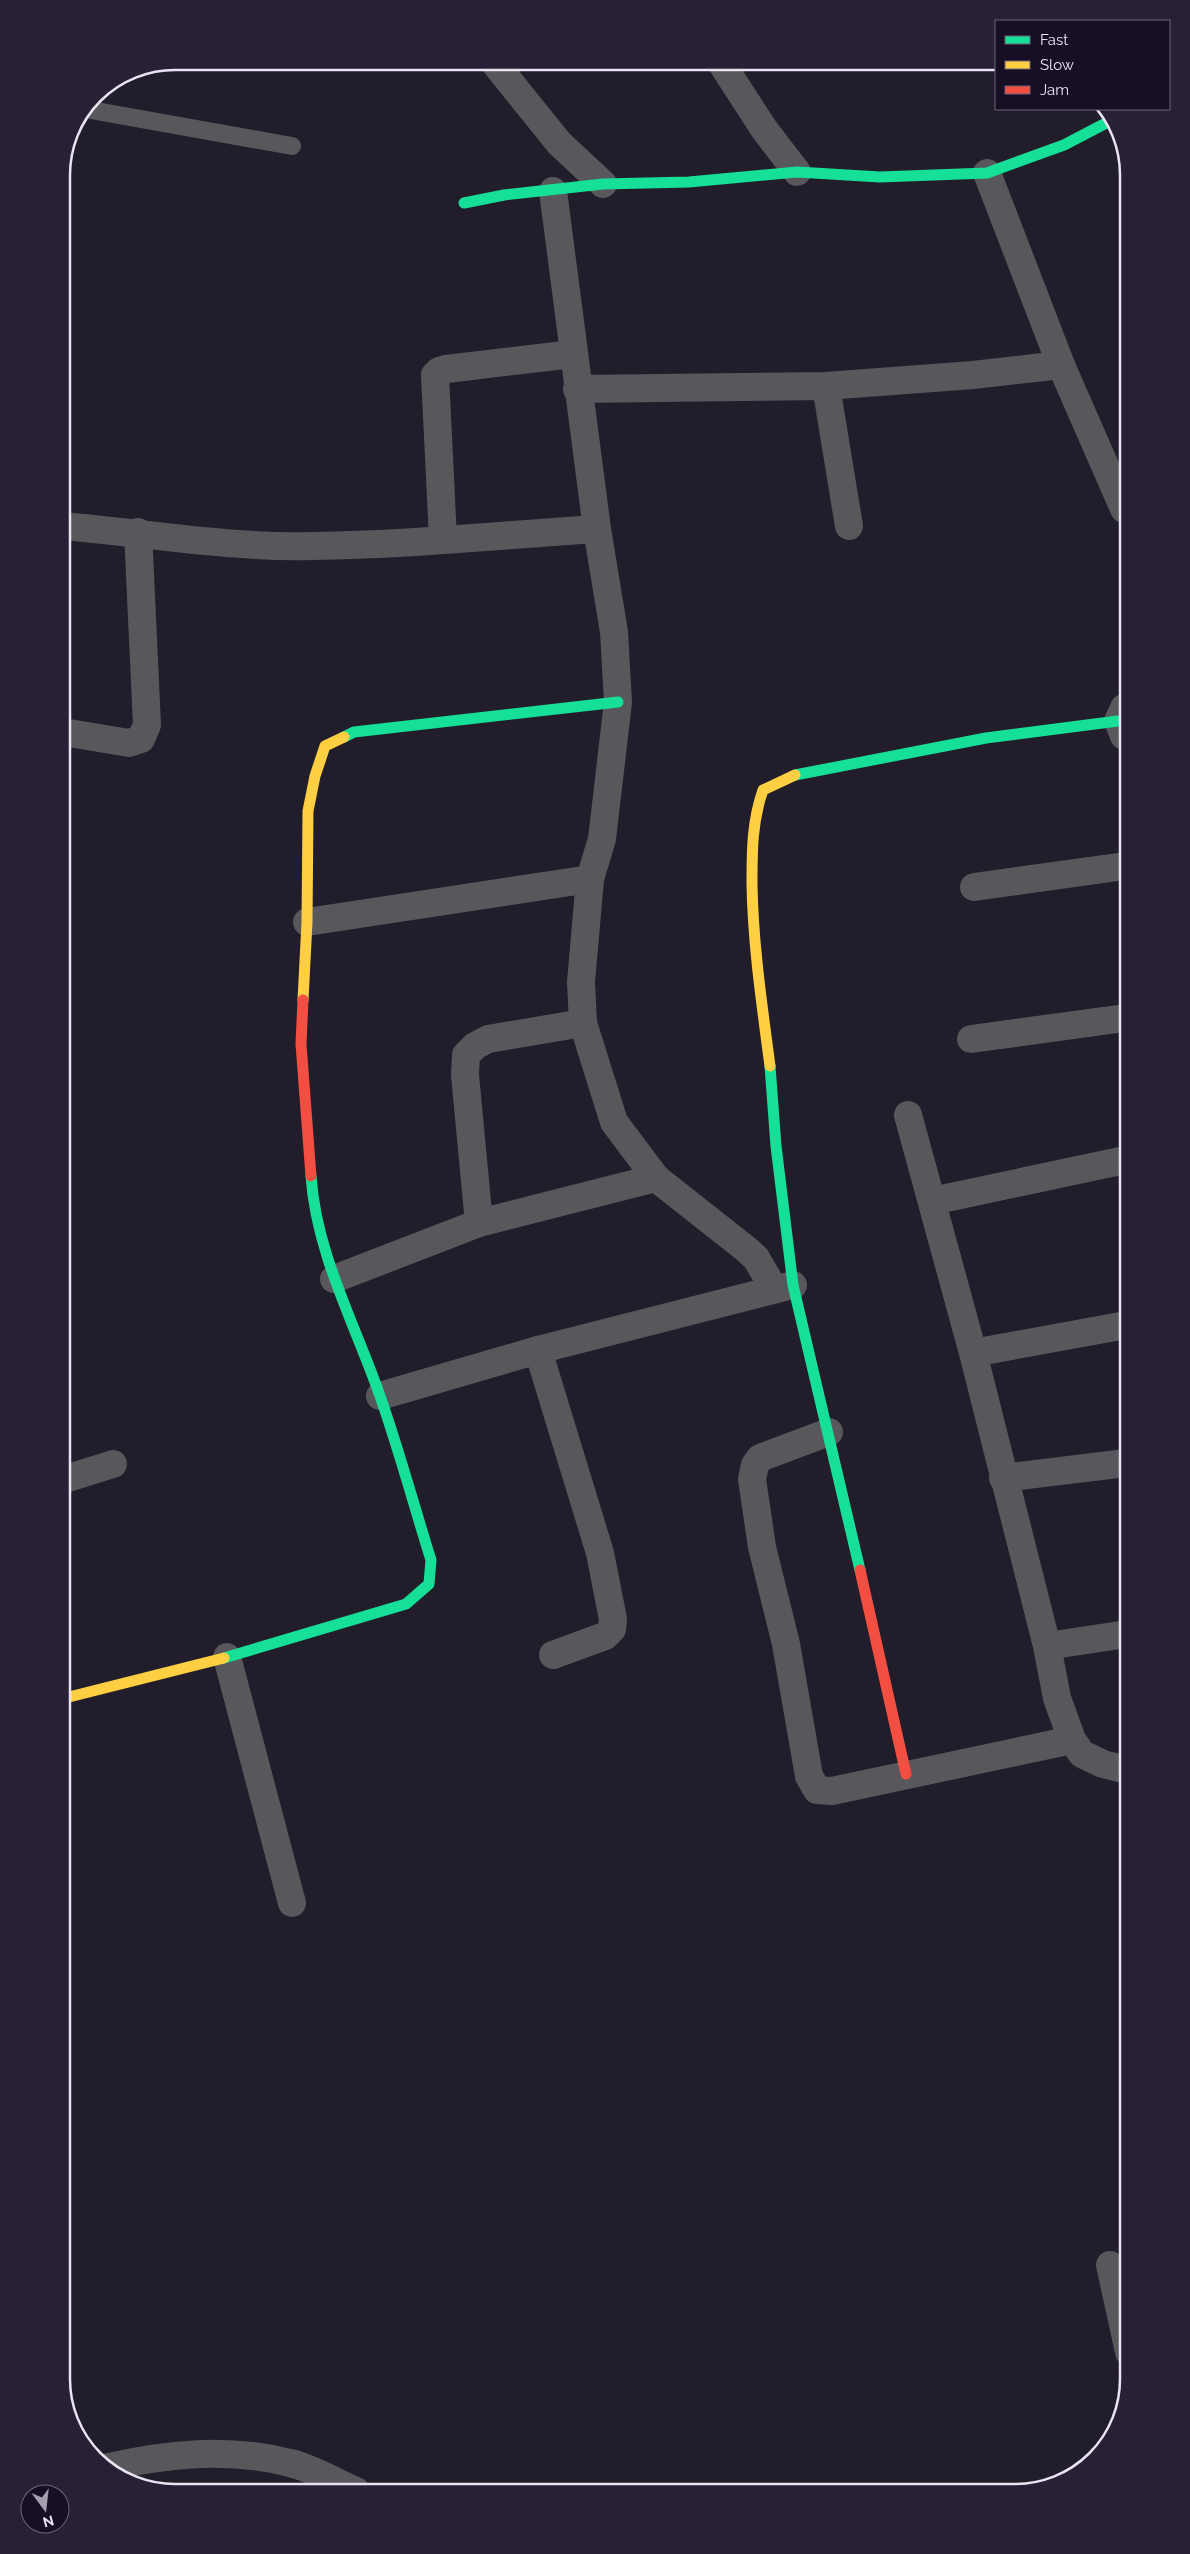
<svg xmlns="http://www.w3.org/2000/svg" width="1190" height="2554" font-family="Raleway,sans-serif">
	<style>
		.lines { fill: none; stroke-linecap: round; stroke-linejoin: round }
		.lane { stroke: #58575c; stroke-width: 18 }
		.street { stroke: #58575c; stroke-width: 28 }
		.fast { stroke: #16e098; stroke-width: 11 }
		.slow { stroke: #ffcf43; stroke-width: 11 }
		.jam { stroke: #f24e42; stroke-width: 11 }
		.rim { fill: none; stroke: #e9e4f4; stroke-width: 2.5 }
	</style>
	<rect width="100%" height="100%" fill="#221d2a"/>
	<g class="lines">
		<path class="lane" d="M85,109L292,146"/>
		<g class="street">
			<path d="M493,61L559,143L603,184"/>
			<path d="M720,61L764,129L797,172"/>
			<path d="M987,173L1061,365"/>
			<path d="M826,386L849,526"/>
			<path d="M577,389L826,386L973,375L1061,365L1124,509"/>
			<path d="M62,526C146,533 228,548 312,546C407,545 502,535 597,529"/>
			<path d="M443,539L435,375L439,371L446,369L573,354"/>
			<path d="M1124,708L1118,721L1124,736"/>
			<path d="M63,732L129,743L141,739L147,725L138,532"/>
			<path d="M974,887L1125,866"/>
			<path d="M307,922L590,879"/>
			<path d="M583,1023L614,1122L656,1178"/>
			<path d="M971,1039L1125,1018"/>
			<path d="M908,1115L973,1353L1047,1646L1057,1698L1072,1740L1082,1754L1103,1764L1127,1770"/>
			<path d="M932,1201L1125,1160"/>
			<path d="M479,1223L656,1178L746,1249L756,1258L774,1289"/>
			<path d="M334,1279L479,1223L465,1075L466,1055L475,1046L488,1039L583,1023L581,982L590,879L602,839L618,702L614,632L597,529L553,191"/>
			<path d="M538,1350L600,1553L613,1619L612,1629L605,1636L553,1655"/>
			<path d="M973,1353L1126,1325"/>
			<path d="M380,1396L538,1350L793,1285"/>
			<path d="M829,1432L760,1458L755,1465L752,1479L762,1547L786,1644L809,1776L817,1790L832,1791L1072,1740"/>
			<path d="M1003,1478L1126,1463"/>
			<path d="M65,1479L113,1464"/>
			<path d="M1047,1646L1127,1634"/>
			<path d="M227,1657L292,1903"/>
			<path d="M1110,2265L1129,2352"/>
			<path d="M105,2468C165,2454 228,2447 290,2463C312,2468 335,2482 356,2491"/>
		</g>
		<g class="fast">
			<path d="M464,203L504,195L603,184L689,182L797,172L880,177L987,173L1064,145L1110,121"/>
			<path d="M344,737L354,732L618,702"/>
			<path d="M795,775L986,738L1118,721"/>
			<path d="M770,1066L776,1146L793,1285L860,1570"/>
			<path d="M224,1658L406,1604L429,1584L431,1560C414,1506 399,1450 380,1396C355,1324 316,1253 311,1176"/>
		</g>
		<g class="slow">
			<path d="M303,1000L307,922L308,811L315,776L325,746L344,737"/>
			<path d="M770,1066C762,1005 753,945 752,884C752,851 752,821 763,790L795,775"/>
			<path d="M65,1698L224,1658"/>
		</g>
		<g class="jam">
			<path d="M303,1000L301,1044L311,1176"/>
			<path d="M860,1570L906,1774"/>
		</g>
	</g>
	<path d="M0 0H1190V2554H0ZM175 70H1015A105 105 0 0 1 1120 175V2379A105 105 0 0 1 1015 2484H175A105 105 0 0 1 70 2379V175A105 105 0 0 1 175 70Z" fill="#292036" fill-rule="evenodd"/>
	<path class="rim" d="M175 70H1015A105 105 0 0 1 1120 175V2379A105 105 0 0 1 1015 2484H175A105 105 0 0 1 70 2379V175A105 105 0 0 1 175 70Z"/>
	<rect x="995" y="20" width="175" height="90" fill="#180f25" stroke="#6c6478"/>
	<rect x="1005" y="36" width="25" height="8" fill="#16e098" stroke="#6c6478"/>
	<text x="1040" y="45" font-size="15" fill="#e9e4f4">Fast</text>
	<rect x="1005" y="61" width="25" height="8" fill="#ffcf43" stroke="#6c6478"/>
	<text x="1040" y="70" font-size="15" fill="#e9e4f4">Slow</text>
	<rect x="1005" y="86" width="25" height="8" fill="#f24e42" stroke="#6c6478"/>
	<text x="1040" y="95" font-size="15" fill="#e9e4f4">Jam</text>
	<g transform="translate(45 2509) rotate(165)"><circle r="24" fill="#180f25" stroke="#6c6478"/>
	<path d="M0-4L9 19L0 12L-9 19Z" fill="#a39ead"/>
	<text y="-8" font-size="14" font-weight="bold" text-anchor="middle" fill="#e9e4f4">N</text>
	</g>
</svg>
